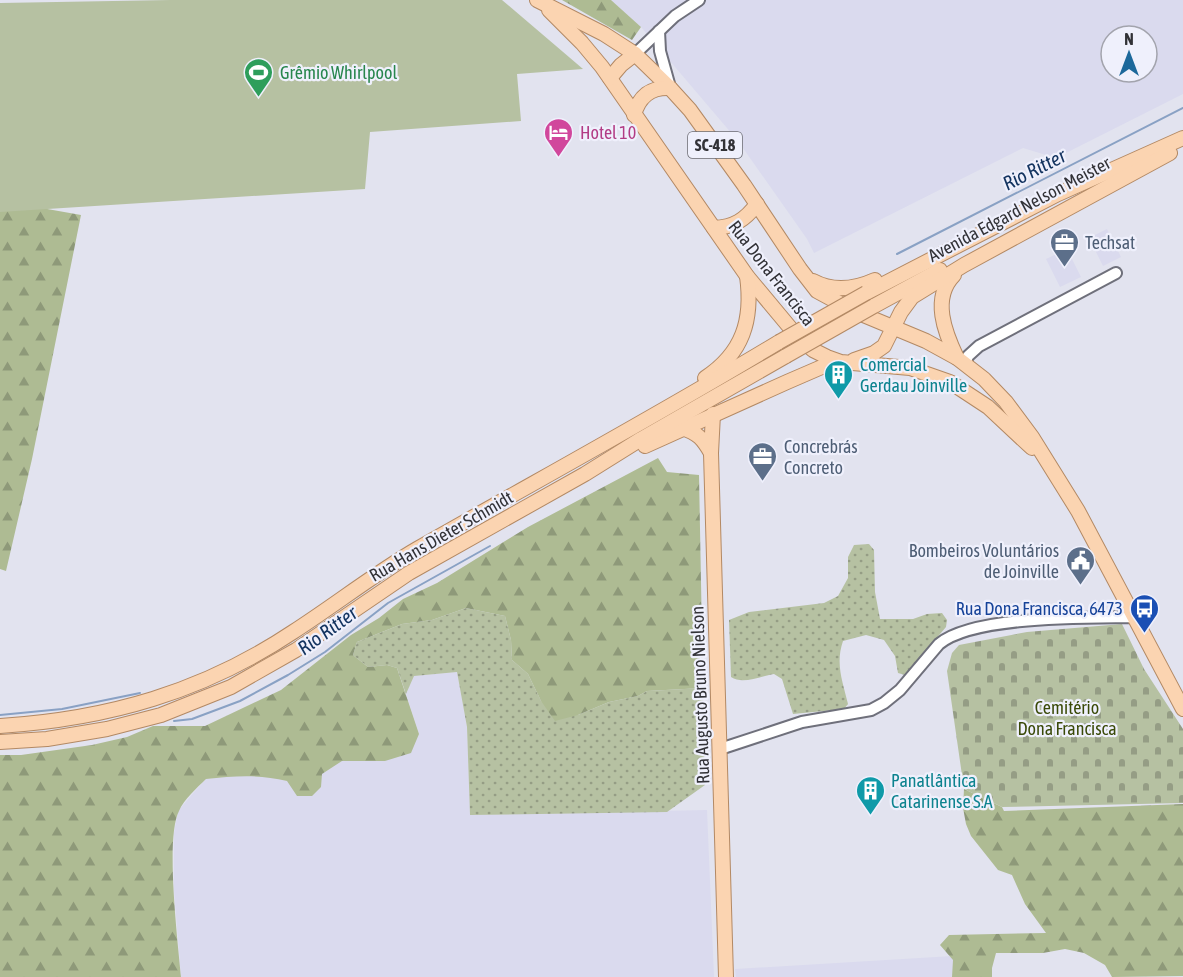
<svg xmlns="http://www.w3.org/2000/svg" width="1183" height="977" font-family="'Asap Condensed',sans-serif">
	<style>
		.built { fill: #dadaee; fill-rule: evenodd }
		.grass { fill: url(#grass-dots) }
		.forest { fill: url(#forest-firs) }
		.cemetery { fill: url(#cemetery-stones) }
		.green { fill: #b6c1a2 }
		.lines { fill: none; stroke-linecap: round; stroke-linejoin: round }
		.stream { stroke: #89a1c4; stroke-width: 2 }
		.minor-casing { stroke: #6f707b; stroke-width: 14 }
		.major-casing { stroke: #b38964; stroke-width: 16 }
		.minor { stroke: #fff; stroke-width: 10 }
		.major { stroke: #fbd4b1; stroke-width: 14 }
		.major-bridge-casing { stroke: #b38964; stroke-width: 16; stroke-linecap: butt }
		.major-bridge { stroke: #fbd4b1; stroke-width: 14 }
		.labels { text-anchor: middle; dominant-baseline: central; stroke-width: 4.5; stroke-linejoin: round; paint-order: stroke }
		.shield { fill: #eff0fc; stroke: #6b6b72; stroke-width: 1.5 }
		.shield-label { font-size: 16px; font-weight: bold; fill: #323237 }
		.leisure-label { font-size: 18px; fill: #27864d; stroke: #eff0fc; text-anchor: start }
		.hotel-label { font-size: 18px; fill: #b23c85; stroke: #eff0fc; text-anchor: start }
		.street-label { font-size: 18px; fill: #323237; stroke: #eff0fc }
		.service-label { font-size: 18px; fill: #4e5e75; stroke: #eff0fc; text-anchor: start }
		.culture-label { font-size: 18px; fill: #0d838f; stroke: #eff0fc; text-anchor: start }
		.transit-label { font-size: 18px; fill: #164399; stroke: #eff0fc; text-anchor: end }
		.park-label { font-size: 18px; fill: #394907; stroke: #eff0fc }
		.water-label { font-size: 20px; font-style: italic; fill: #143460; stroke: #eff0fc }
	</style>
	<defs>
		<pattern id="grass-dots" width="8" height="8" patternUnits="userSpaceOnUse" patternTransform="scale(1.5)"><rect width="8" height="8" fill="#b6c1a2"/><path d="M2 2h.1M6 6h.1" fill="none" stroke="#959d85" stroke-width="1.8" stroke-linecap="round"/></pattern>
		<pattern id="forest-firs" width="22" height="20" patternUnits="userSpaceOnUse" patternTransform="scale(1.5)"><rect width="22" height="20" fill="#aebb93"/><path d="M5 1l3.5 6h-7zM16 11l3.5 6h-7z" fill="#8e9979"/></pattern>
		<pattern id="cemetery-stones" width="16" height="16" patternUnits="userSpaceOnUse" patternTransform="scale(1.5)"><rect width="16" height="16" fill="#b6c1a2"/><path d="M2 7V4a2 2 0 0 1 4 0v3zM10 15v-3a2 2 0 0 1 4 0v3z" fill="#959d85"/></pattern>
	</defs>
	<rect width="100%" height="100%" fill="#e2e3ef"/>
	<g class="built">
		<path d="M611,0H1183V94L1056,158L1023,148L814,253L807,239L738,141L641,27ZM1111,36H1147V72H1111Z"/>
		<path d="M1107,229L1121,257L1103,266L1089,238Z"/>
		<path d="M1067,249L1081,277L1060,287L1046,259Z"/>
		<path d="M457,672L467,727L470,815L707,810L714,977H181L174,890V833L178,811L195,791L206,779L243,775L266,776L287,781L322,774L342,761H385L419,734L406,694L414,676Z"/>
		<path d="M969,955V977H736L735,969Z"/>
	</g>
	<g class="grass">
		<path d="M869,544L874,550L875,592L880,619H913L927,614L942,613L947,620L946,627L905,675L898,673L895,656L884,640L866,635L843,641C835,664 843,682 848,704L844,709L793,714L782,679L774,674C760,676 743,685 731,677L729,620L749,612L824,603L838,596L848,578V557L854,545Z"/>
		<path d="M466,608L505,616L511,640L512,660L528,674L541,701L578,715L609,702L638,696L647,691L703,688L705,785L667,812L470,815L467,727L457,672L414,676L406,694L397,668L387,665L368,667L353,655L357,642L402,624L432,620Z"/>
	</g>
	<g class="forest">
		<path d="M562,0H611L641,27L632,40Z"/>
		<path d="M0,98L36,207L81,215L32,459L6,571L0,569Z"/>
		<path d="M658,458L667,472L699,475L703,688L647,691L638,696L609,702L578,715L555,721L541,701L528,674L512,660L511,640L505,616L466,608L432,620L402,624L357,642L353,655L368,667L387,665L397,668L419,734L411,753L385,761H342L322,774L321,787L312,796H297L287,781C259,774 234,776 206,779C197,788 184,799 179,811C165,837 178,943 181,977H0V755H21L92,745L127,737L153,726H205L281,690L351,635L379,618L403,599L437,583L528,527Z"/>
		<path d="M964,789L1002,807L1004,811L1183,804V976L1112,977L1105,965L1084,953L1065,949L1043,953H996L992,968V977H952L953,960L940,945L949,935L1046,933L1025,904L1012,875L998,870L971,836L966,824L963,808Z"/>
	</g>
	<path class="cemetery" d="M1122,624L1144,669L1183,729V803L1002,807L964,789L947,671L952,653L959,645L1027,632Z"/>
	<path class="green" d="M170,0H502L583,69L517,74L521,121L370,132L365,189L0,212V3Z"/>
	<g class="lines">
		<g class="stream">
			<path d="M897,254L1183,108"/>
			<path d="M0,715L62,709L140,693"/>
			<path d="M174,721L192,719L240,701L288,675L325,652L388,603L490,546"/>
		</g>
		<defs>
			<g id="minor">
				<path d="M659,31L660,51L670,87"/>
				<path d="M635,54L675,16L699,0"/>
				<path d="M965,364L968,356L979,346L1116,273"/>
				<path d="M720,749L802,722L871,710L884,703L900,690L939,644C974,615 1089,618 1136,617"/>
			</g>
			<g id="major">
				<path d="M537,0L604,34L635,54L670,88L690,110L744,185L800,269L817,291L854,311L926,341L957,358L984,379L1006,402L1032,437L1078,511L1183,709"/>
				<path d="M549,10L582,43L602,67L747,276L797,336L813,350L827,357L841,362L910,368L950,382L988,407L1032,448"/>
				<path d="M610,78L621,65L635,54"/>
				<path d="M634,115C639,96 651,87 670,88"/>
				<path d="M714,228C734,227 745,220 757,204"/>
				<path d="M954,275C931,298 945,333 957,358"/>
				<path d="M813,281C833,292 855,289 875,280"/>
				<path d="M866,293L1058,194L1183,138"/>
				<path d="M874,306L940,270"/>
				<path d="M854,360L874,353L884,346L901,312L912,297L964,265L1170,153"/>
				<path d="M705,378C743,353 753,320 747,276"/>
				<path d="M713,414L711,453L726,977"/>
				<path d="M682,428C698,433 703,439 711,453"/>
				<path d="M645,446L787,382L824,366L839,362"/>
				<path d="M0,726C108,719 203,692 293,632C335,605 374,574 417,549C538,480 660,414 779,342"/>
				<path d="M0,742L47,739L107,729L161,715L231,687L296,650L409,573L585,474L641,439L786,356"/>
			</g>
		</defs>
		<use href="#minor" class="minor-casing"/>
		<use href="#major" class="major-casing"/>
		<use href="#minor" class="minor"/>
		<use href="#major" class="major"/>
		<defs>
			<g id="major-bridge">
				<path d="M779,342L866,293"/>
				<path d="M786,356L874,306"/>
			</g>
		</defs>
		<use href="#major-bridge" class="major-bridge-casing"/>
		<use href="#major-bridge" class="major-bridge"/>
	</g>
	<defs>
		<symbol id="stadium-pin" viewBox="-11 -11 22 30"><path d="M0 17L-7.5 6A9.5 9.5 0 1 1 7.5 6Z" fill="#2e9e5b" stroke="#eff0fc"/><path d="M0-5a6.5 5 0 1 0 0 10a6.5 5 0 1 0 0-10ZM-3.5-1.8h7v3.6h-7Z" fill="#fff"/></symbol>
		<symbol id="hotel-pin" viewBox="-11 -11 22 30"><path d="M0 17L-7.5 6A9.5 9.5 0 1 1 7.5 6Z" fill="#d1479c" stroke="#eff0fc"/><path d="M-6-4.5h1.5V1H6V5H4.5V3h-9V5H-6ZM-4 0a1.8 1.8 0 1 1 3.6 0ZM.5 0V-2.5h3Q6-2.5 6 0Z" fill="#fff"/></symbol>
		<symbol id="office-pin" viewBox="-11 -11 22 30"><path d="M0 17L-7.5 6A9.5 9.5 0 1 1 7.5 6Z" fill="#5c6f8a" stroke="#eff0fc"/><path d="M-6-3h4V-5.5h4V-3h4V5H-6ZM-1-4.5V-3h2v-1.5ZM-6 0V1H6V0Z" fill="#fff"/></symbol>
		<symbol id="building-pin" viewBox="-11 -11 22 30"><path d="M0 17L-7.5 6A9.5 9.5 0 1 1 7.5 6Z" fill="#0f9aa8" stroke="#eff0fc"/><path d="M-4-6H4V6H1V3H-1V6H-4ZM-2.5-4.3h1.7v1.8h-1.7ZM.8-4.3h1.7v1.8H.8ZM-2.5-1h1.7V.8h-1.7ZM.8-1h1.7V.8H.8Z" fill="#fff"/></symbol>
		<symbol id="civic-pin" viewBox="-11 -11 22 30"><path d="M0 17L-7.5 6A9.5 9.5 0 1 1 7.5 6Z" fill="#5c6f8a" stroke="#eff0fc"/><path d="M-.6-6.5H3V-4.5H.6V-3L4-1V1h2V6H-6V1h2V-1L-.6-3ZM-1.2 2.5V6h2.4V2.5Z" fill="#fff"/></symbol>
		<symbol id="bus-pin" viewBox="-11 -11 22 30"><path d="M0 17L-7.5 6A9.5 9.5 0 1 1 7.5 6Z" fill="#1a4fb4" stroke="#eff0fc"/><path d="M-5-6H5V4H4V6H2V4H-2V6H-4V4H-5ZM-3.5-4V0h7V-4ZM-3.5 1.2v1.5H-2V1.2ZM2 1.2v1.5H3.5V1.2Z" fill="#fff"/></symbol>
	</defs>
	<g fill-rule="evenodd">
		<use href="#stadium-pin" x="242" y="56" width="33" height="45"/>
		<use href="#hotel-pin" x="542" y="116" width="33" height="45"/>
		<use href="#office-pin" x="1048" y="226" width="33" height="45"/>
		<use href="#building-pin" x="822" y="358" width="33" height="45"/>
		<use href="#office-pin" x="746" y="440" width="33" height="45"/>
		<use href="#civic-pin" x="1064" y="544" width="33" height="45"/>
		<use href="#bus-pin" x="1128" y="592" width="33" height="45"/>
		<use href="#building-pin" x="854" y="774" width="33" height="45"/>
	</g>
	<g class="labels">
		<rect class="shield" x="688" y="132" width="54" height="26" rx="4.5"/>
		<g class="shield-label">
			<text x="715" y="145">SC-418</text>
		</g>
		<g class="leisure-label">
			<text x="280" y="72">Grêmio Whirlpool</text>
		</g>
		<g class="hotel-label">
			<text x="580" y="132">Hotel 10</text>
		</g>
		<g class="street-label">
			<text transform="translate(1019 209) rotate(-28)">Avenida Edgard Nelson Meister</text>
			<text transform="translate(772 273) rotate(52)">Rua Dona Francisca</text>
			<text transform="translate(441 536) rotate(-30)">Rua Hans Dieter Schmidt</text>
			<text transform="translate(700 695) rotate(-92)">Rua Augusto Bruno Nielson</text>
		</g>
		<g class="service-label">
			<text x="1085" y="242">Techsat</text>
			<text x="784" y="446">Concrebrás<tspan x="784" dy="21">Concreto</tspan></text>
			<text x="1059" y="550" text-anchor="end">Bombeiros Voluntários<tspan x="1059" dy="21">de Joinville</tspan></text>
		</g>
		<g class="culture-label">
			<text x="860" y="364">Comercial<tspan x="860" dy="21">Gerdau Joinville</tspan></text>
			<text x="891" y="780">Panatlântica<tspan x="891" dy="21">Catarinense S.A</tspan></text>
		</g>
		<g class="transit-label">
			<text x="1123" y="608">Rua Dona Francisca, 6473</text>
		</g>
		<g class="park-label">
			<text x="1067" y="707">Cemitério<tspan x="1067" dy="21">Dona Francisca</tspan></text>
		</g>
		<g class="water-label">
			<text transform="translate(1034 169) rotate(-27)">Rio Ritter</text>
			<text transform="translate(327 630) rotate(-36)">Rio Ritter</text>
		</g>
	</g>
	<g transform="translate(1129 54)"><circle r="28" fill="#eff0fc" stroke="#a3a4ad" stroke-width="1.5"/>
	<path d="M0-4.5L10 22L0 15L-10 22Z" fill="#1c689b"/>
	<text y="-9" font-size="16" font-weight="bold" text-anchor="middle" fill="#323237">N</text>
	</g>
</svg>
